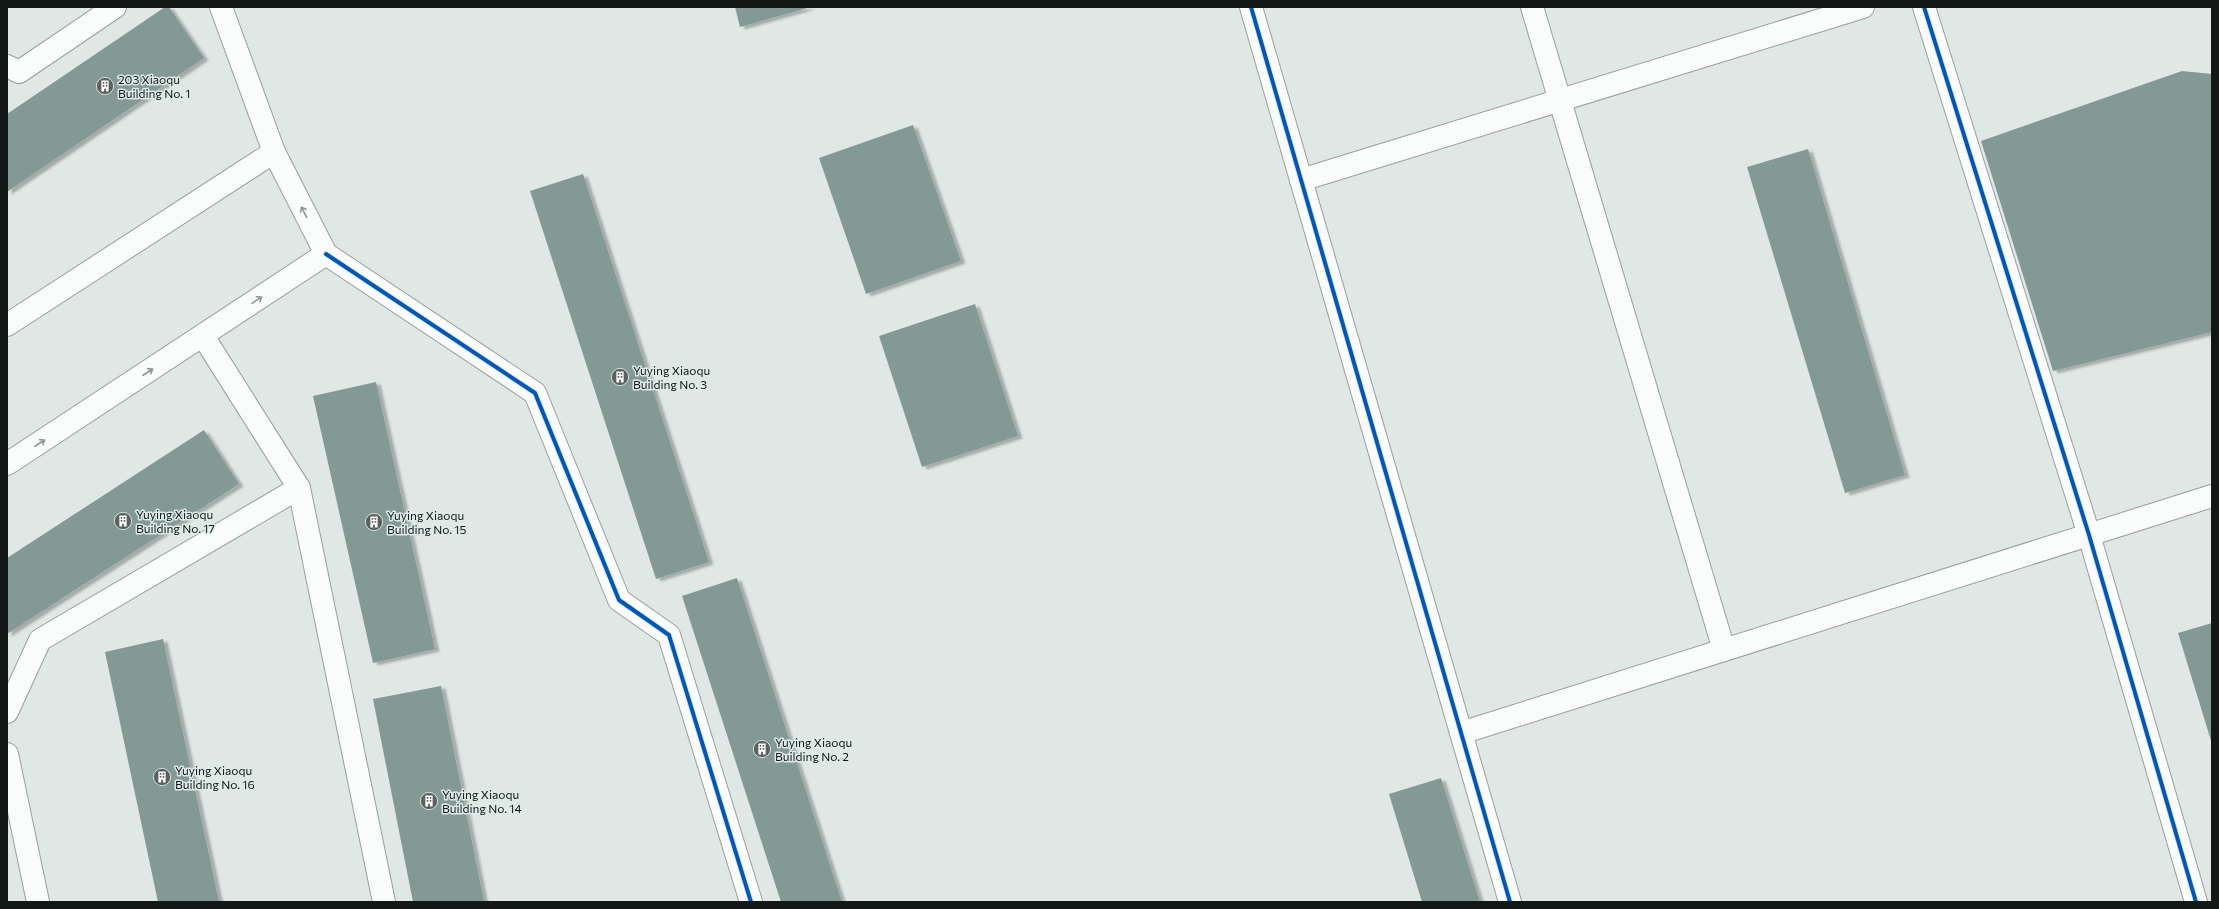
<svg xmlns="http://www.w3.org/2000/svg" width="2219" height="909" font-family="Commissioner,sans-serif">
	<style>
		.building { fill: #829995; filter: url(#shadow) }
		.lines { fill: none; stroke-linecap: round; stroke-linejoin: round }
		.street-casing { stroke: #989e9c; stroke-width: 24 }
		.street { stroke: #fafcfb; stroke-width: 22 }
		.cycleway-casing { stroke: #ddebe8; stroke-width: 6 }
		.cycleway { stroke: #0057b8; stroke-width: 4 }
		.oneway { stroke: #929594 }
		.labels { text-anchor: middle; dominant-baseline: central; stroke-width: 3; stroke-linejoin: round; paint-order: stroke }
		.poi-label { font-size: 12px; fill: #131817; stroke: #ddebe8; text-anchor: start }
	</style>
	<defs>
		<filter id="shadow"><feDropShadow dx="4.5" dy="2.5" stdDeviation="1" flood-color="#0004"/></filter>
	</defs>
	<rect width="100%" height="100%" fill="#e0e8e6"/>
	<g class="building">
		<path d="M165,7H169L204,58L7,192V114Z"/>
		<path d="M735,7H811L740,27Z"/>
		<path d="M2182,71L2212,74V332L2053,371L1981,141Z"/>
		<path d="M913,125L961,261L866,294L819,158Z"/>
		<path d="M1808,149L1905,475L1845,493L1747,167Z"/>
		<path d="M583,174L709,562L656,579L530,191Z"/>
		<path d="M975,304L1018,436L922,467L879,336Z"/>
		<path d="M376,382L435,649L373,663L313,396Z"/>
		<path d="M204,430L239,484L7,634V558Z"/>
		<path d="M737,578L842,902H781L682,596Z"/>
		<path d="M2212,623V744L2178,633Z"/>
		<path d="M163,639L219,902H158L105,652Z"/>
		<path d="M441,686L484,902H413L373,699Z"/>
		<path d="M1441,778L1480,902H1422L1389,794Z"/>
	</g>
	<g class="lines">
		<defs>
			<g id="street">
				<path d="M221,7L274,152"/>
				<path d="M1251,7L1510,902"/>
				<path d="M1532,7L1724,650"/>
				<path d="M1924,7L2089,535L2196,902"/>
				<path d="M7,66L19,72L115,7"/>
				<path d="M1301,180L1863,7"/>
				<path d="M326,254L535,393L619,600L669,635L751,902"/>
				<path d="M7,325L274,152L326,254L7,464"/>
				<path d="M203,336L299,488L384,902"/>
				<path d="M7,712L40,640L299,488"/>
				<path d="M1461,733L2212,496"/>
				<path d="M7,754L38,902"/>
			</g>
		</defs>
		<use href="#street" class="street-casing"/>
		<use href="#street" class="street"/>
		<defs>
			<g id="cycleway">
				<path d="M1251,7L1510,902"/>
				<path d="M1924,7L2089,535L2196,902"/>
				<path d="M326,254L535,393L619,600L669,635L751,902"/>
			</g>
		</defs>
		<use href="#cycleway" class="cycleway-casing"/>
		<use href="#cycleway" class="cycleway"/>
	</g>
	<defs><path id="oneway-shaft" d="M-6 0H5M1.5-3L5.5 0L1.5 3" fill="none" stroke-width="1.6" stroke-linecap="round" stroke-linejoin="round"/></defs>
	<g class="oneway">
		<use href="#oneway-shaft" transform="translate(304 212) rotate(-117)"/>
		<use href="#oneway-shaft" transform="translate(257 300) rotate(-34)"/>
		<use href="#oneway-shaft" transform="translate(148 372) rotate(-33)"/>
		<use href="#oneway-shaft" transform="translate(40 443) rotate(-33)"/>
	</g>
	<defs>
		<symbol id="building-disc" viewBox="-11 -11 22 22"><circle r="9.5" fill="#5b615f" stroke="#ddebe8"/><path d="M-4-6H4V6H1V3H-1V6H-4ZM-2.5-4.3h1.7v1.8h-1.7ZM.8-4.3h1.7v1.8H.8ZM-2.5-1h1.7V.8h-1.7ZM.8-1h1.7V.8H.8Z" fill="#fff"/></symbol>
	</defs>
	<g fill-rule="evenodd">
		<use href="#building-disc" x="95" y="76" width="20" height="20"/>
		<use href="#building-disc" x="610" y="367" width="20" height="20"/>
		<use href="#building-disc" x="113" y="511" width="20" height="20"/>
		<use href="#building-disc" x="364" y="512" width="20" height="20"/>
		<use href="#building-disc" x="752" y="739" width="20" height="20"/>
		<use href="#building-disc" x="152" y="767" width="20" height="20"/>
		<use href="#building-disc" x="419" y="791" width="20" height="20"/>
	</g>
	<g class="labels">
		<g class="poi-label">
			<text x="118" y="79">203 Xiaoqu<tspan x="118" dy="14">Building No. 1</tspan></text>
			<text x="633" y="370">Yuying Xiaoqu<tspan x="633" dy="14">Building No. 3</tspan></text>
			<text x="136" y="514">Yuying Xiaoqu<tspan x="136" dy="14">Building No. 17</tspan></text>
			<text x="387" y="515">Yuying Xiaoqu<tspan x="387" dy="14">Building No. 15</tspan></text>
			<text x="775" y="742">Yuying Xiaoqu<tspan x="775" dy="14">Building No. 2</tspan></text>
			<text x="175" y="770">Yuying Xiaoqu<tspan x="175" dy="14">Building No. 16</tspan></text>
			<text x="442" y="794">Yuying Xiaoqu<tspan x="442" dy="14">Building No. 14</tspan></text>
		</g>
	</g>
	<rect width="2219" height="909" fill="none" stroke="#131817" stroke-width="16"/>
</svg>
